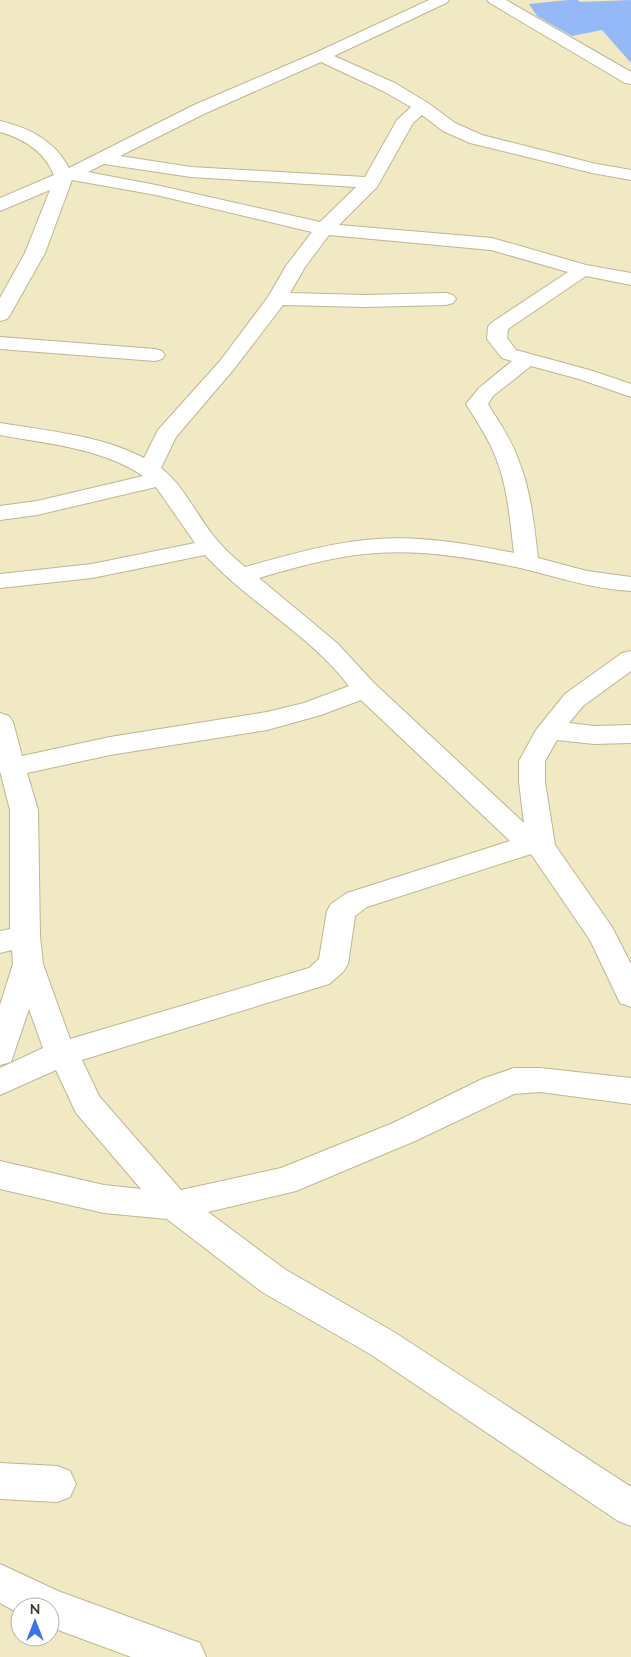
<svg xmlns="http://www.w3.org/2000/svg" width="631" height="1657" font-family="Mulish,sans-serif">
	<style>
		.building { fill: #95b8f6 }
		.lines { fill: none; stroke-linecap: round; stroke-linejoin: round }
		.minor-casing { stroke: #beb692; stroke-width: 2 }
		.minor { fill: #fff; fill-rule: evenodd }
	</style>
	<rect width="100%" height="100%" fill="#f1e8c4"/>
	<path class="building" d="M568,0H578L580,2L631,0V63L602,30L572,36L537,16L529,4Z"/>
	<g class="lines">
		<defs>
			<g id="minor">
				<path d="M429,0H449L446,3L334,56L395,83L428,103L455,123L482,135L592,163L631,170V180L592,173L470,143L443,131L422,115L413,123L377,187L339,225L492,238L586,265L631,273V285L586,276L508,329L507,338L516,350L593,371L631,384V397L579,379L531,366L493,396L488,404C499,422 511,439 518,459C531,490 534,525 538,558L587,571L631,577V591C591,589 555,576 516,567C471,558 424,550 377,553C337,555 297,567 259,578L337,643L374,683L524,823L519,782V761L536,730L565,694L622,653L631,651V671L583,706L569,723L594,726L631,725V743L594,744L557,740L545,761V782L555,845L612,927L631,964V1007L620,1003L590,940L531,854L367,907L355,916L348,964L343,972L329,984L82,1060L99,1096L181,1190L281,1168L393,1123L482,1079L514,1068H540L631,1078V1104L540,1092L514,1094L415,1141L296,1191L208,1212L286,1270L394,1332L631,1487V1526L618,1521L370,1354L262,1292L167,1219L104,1213L0,1189V1161L104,1185L141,1189L76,1113L56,1070L0,1095V1068L43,1048L29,1009L11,1062L0,1065V1005L13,964L12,950L0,953V931L10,929V810L0,771V713L9,716L13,722L22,756L110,737L267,712L304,703L349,686C309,634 249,603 205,555L92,578L0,588V574L92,564L195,543L156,487L37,515L0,520V506L37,501L143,476C102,448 48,444 0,435V423C48,431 100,435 144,458L158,430L220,361L268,297L286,266L312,232L156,195L72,180L45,253L10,315L7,319L0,321V298L25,253L50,190L0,211V198L54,175C44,151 24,139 0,132V121C29,128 54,140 69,168L194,105L315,53ZM321,62L383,91L411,107L397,120L365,177L191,167L120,156L206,113ZM104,164L191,177L356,187L320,222L156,185L88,172ZM329,235L491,250L568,272L491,323L488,327L487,339L502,358L512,361L479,388L466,404C477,422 489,439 496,458C508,488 510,521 514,553C469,544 423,536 377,539C332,542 288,555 245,567C233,557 221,546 212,534C195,512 183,485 161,468L176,437L234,369L283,305L365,307L446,305L453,303L456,299L453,295L446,293L365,295L290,293L305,267ZM361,700L510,841L347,893L331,904L327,911L319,959L309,968L70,1039L43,964L40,936L38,810L27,773L110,755L267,730L321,715Z"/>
				<path d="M487,0H506L631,72V84L625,83L490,3Z"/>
				<path d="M0,337L155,349L162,351L165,355L162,359L155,361L0,349Z"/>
				<path d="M0,1463L57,1466L70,1471L76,1484L70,1497L57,1502L0,1499Z"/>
				<path d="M0,1564L58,1591L200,1643L206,1657H131L50,1627V1607H20V1614L0,1603Z"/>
			</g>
		</defs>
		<use href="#minor" class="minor-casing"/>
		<use href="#minor" class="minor"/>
	</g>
	<g transform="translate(35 1622)"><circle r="24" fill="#ffffff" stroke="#b1b0aa"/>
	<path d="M0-4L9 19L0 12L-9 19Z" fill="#3a75e4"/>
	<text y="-8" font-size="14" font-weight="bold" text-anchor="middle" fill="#3d392b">N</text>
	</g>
</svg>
